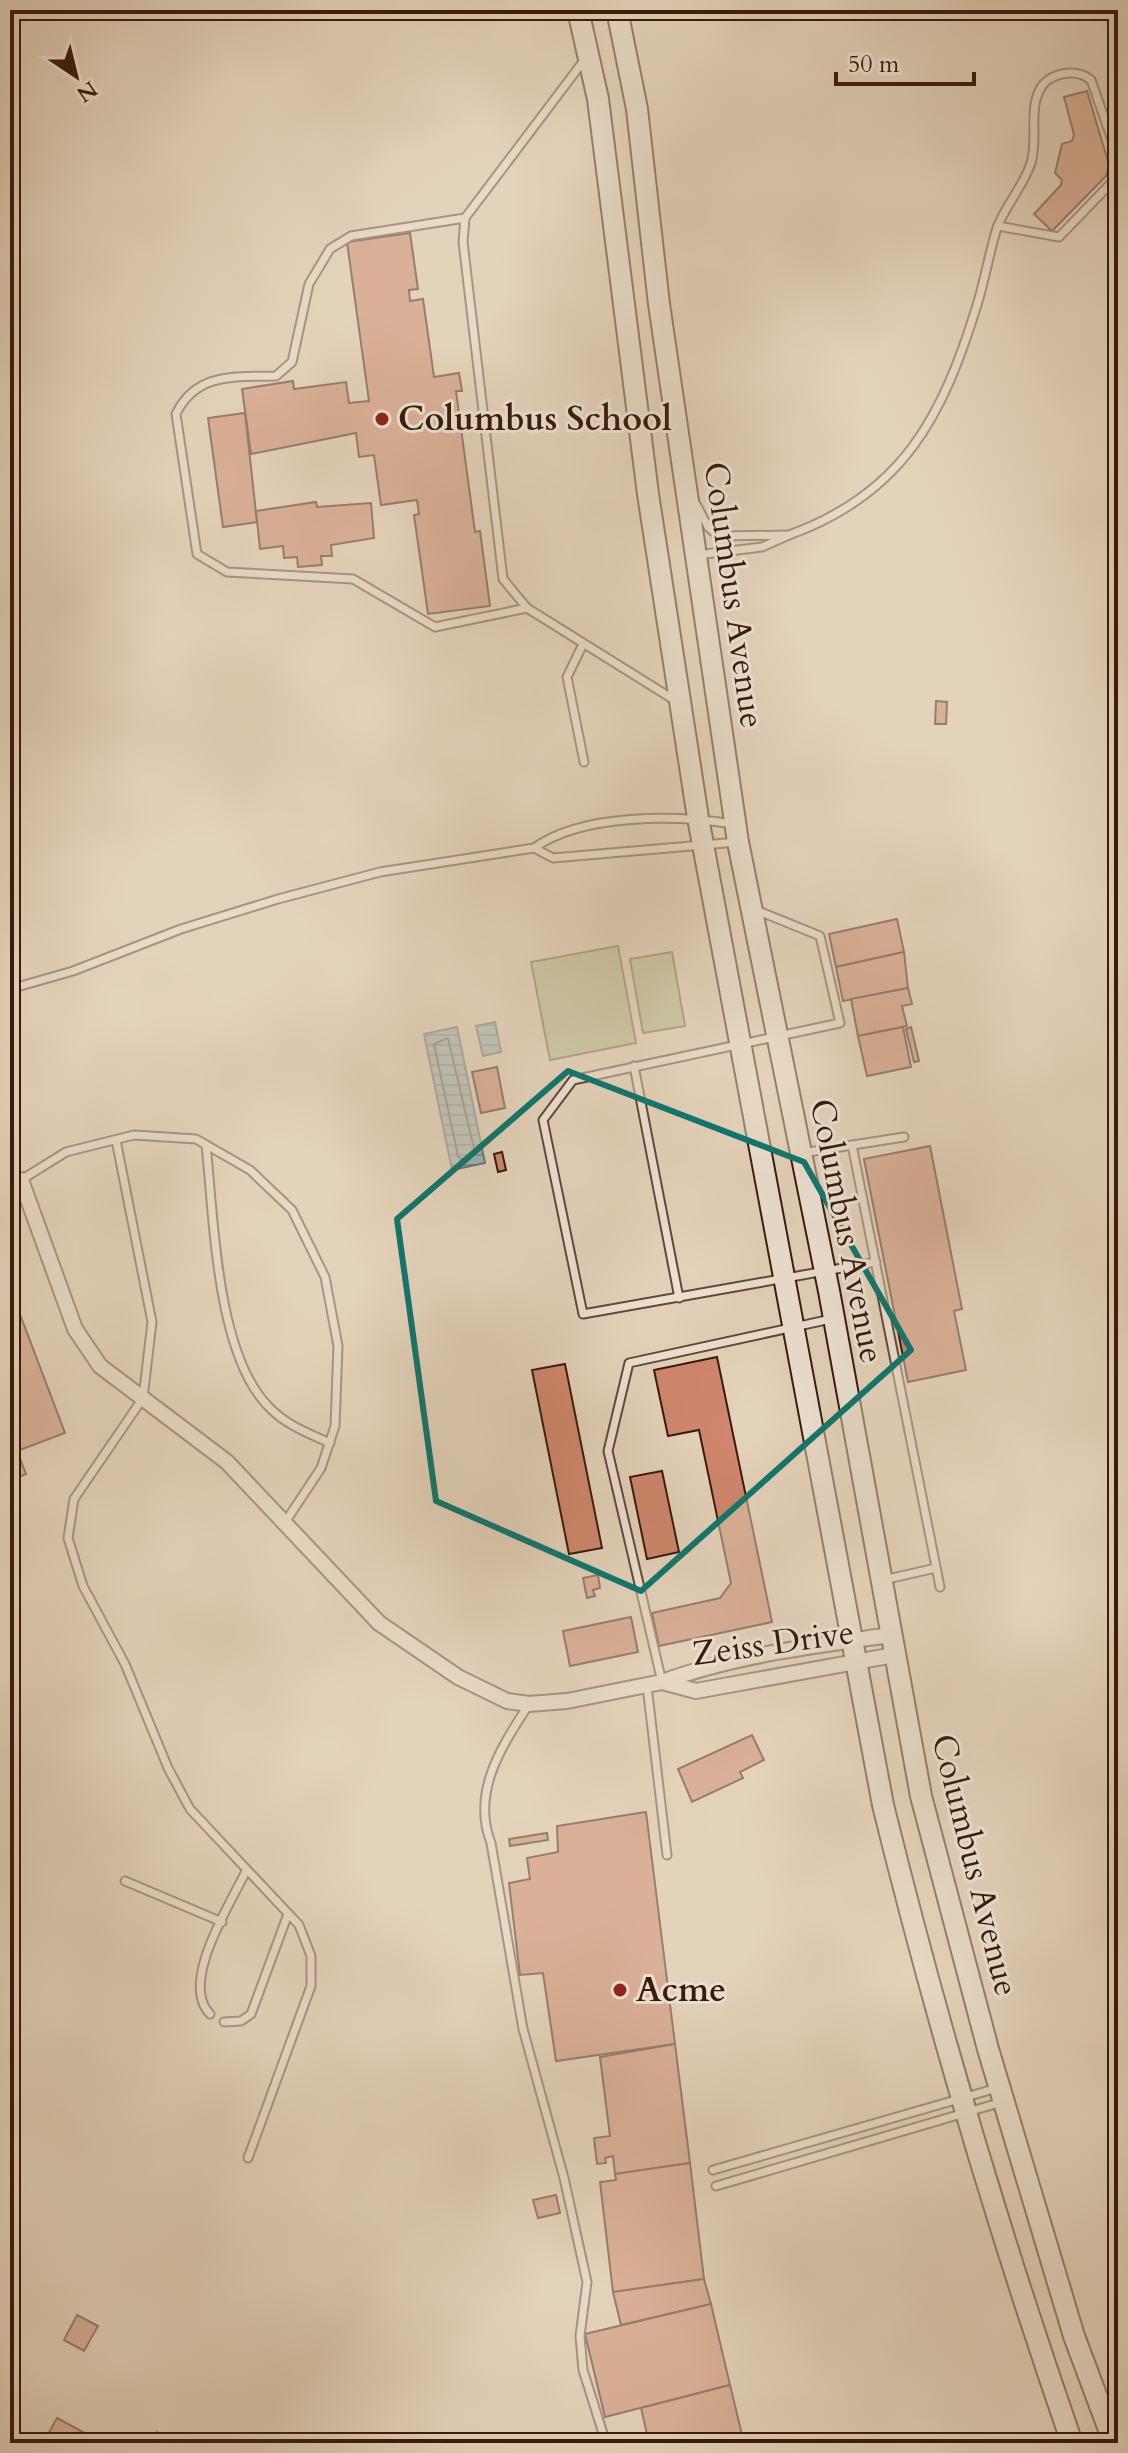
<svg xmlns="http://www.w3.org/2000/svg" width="1128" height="2453" font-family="Cardo,serif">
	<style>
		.green { fill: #b6bc8e; stroke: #776b4d; stroke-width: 2 }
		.water { fill: url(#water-rules); stroke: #737774; stroke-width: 2 }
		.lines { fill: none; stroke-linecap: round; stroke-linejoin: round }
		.shore { stroke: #696863; stroke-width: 2 }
		.building { fill: #cf876d; stroke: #381a0c; stroke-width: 2 }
		.lane-casing { stroke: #634838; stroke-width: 11 }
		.street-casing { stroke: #634838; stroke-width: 18 }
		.secondary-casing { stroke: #381a0c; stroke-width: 24 }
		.lane { stroke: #ede2d3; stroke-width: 7 }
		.street { stroke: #ede2d3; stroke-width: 14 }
		.secondary { stroke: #ede2d3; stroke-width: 20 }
		.marked { fill: none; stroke: #0f766e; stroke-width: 6; stroke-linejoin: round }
		.poi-dot { fill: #8f2418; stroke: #ede2d3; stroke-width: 3 }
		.labels { text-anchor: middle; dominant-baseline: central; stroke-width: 6; stroke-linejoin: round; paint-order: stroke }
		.poi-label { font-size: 34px; font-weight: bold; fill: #381a0c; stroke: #ede2d3; text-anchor: start }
		.street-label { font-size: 34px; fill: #381a0c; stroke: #ede2d3 }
	</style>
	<defs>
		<pattern id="water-rules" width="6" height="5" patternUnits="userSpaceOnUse" patternTransform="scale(2)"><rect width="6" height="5" fill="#9ab5ba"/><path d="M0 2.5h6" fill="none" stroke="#7f9296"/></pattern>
	</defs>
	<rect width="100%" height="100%" fill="#e4d3bb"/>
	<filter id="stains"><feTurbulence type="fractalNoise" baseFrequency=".0025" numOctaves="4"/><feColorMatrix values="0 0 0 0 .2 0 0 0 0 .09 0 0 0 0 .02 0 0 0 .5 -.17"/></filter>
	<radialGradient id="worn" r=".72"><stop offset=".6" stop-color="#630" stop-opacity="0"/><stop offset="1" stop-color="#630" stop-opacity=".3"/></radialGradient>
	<g class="green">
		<path d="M618,946L636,1043L550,1060L531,962Z"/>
		<path d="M672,952L685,1026L643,1033L630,959Z"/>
	</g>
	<g class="water">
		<path d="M495,1022L501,1052L483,1056L476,1026Z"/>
		<path d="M457,1027L485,1163L452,1170L424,1034Z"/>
	</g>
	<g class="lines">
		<path class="shore" d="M448,1038L475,1153L462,1160L458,1156L434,1044Z"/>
	</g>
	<g class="building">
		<path d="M1087,91L1109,165L1106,176L1052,231L1034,214L1061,185L1062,180L1055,173L1062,144L1072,141L1074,135L1064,97Z"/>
		<path d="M410,233L418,289L409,290L410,301L423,299L434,377L459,373L462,391H456L475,532L480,531L490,606L428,614L414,515L419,514L417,500L381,505L374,455L359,457L356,433L251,454L242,389L293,381L294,389L346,382L349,403L369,401L347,242Z"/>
		<path d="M245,413L257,522L223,527L208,418Z"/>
		<path d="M316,502L317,507L371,503L374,538L331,545L332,556H321L322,565L298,567L297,557L284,558L283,546L260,549L256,511Z"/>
		<path d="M936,701L947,702L946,724H935Z"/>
		<path d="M897,919L904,952L836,967L829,934Z"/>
		<path d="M904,952L908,988L843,1001L836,967Z"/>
		<path d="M908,988L912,1004L902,1006L907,1026L858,1036L851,999Z"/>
		<path d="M903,1027L911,1067L867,1076L858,1036Z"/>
		<path d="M911,1027L919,1061L914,1062L906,1029Z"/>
		<path d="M497,1067L505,1108L481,1113L472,1072Z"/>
		<path d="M930,1146L962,1309L954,1311L966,1370L908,1382L864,1159Z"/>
		<path d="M502,1152L506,1170L498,1172L494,1154Z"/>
		<path d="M10,1288L65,1433L17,1451L26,1474L10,1481Z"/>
		<path d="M717,1357L772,1622L659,1646L652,1613L720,1598L731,1583L699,1430L668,1436L654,1370Z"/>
		<path d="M565,1364L602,1548L569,1554L532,1370Z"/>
		<path d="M662,1471L679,1552L647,1559L630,1477Z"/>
		<path d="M598,1575L600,1588L593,1590L595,1596L587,1598L583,1578Z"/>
		<path d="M631,1617L638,1652L570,1666L563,1631Z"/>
		<path d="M752,1735L764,1760L740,1772L743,1778L692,1802L678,1769Z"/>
		<path d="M646,1812L675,2044L556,2061L543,1973L520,1975L509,1883L530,1879L527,1858L558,1852L557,1826Z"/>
		<path d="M547,1833L548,1840L510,1846L509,1839Z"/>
		<path d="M675,2044L690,2163L615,2174L613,2156L605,2158L606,2163L597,2164L594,2138L610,2136L600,2057Z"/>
		<path d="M690,2163L704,2279L613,2292L600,2182L616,2180L615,2174Z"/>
		<path d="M556,2195L560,2213L538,2218L533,2200Z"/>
		<path d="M704,2279L711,2304L621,2325L613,2292Z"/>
		<path d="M711,2304L730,2385L605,2417L585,2334Z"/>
		<path d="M77,2315L98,2326L84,2351L64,2340Z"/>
		<path d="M730,2385L744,2443H649L641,2408Z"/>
		<path d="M57,2418L103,2443H43Z"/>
		<path d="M157,2432L164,2438L160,2443H149Z"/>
	</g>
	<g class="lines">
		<defs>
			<g id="lane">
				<path d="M585,59L465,218L463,242L503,579L527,608L676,701"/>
				<path d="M465,218L351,236L330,249L309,284L292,362L276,376C235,377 196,372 176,414L197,554L227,572L353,579L435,627L527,608"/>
				<path d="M998,226L1059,237L1115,179L1118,171"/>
				<path d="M695,502L708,527L718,536L789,535L762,547L697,555"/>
				<path d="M789,535C903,494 943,416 977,305C985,280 989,253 997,228C1005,206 1023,187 1031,163C1038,140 1029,113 1039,91C1047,73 1076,67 1091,80L1118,157"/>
				<path d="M583,644L567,677L584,762"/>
				<path d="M534,848L553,858L737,842"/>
				<path d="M756,910L820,936L840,1023L573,1080L543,1120L583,1314L876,1262"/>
				<path d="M10,989L73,971L181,929L278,899L380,872L534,848C583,813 677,815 733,824"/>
				<path d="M634,1066L679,1298"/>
				<path d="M116,1140L152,1322L143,1398L74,1499L68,1538L83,1586L125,1664L168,1768L190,1809L299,1925L311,1956V1986L248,2158"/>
				<path d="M206,1145C214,1218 216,1351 267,1405C284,1424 307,1433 330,1443"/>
				<path d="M852,1145L940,1587"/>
				<path d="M802,1153L904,1137"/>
				<path d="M21,1180L66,1152L134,1135L196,1139L250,1170L292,1210L325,1277L338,1346L335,1426L321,1468L286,1521"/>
				<path d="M883,1580L936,1568"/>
				<path d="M662,1682L608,1451L629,1363L831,1319"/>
				<path d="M647,1686L667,1855"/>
				<path d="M529,1704C502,1746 471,1792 491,1843L523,2029L564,2178L587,2282L580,2336L583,2370L606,2443"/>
				<path d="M125,1881L222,1922"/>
				<path d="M210,2014C179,1983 230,1905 246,1871"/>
				<path d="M224,2022L241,2021L251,2014L288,1914"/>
				<path d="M713,2170L997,2088"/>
				<path d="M716,2186L1002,2102"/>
			</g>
			<g id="street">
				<path d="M21,1180L75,1329L100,1366L227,1462L379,1623L458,1677L507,1701L529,1704L567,1701L662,1682"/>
				<path d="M890,1635C813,1646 735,1655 662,1682L696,1691L894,1655"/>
			</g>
			<g id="secondary">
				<path d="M578,10L598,99L648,494L698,818L883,1805C936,2020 999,2233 1072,2443"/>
				<path d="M617,10L637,109L659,304L738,842L829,1291L921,1796L988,2049L1074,2336L1114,2443"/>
			</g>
		</defs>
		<use href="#lane" class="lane-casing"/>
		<use href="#street" class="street-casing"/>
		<use href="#secondary" class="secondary-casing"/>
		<use href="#lane" class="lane"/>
		<use href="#street" class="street"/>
		<use href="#secondary" class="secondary"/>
	</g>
	<path d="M0 0H1128V2453H0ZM568,1071L804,1162L911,1350L641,1591L436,1501L397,1219Z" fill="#e4d3bb" fill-opacity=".55" fill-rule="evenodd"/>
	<path class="marked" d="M568,1071L804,1162L911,1350L641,1591L436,1501L397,1219Z"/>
	<g class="poi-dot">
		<circle cx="382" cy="419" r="8"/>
		<circle cx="620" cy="1990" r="8"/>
	</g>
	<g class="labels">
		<g class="poi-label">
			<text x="398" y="419">Columbus School</text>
			<text x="636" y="1990">Acme</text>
		</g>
		<g class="street-label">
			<text transform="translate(734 595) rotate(82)">Columbus Avenue</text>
			<text transform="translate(847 1231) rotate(79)">Columbus Avenue</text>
			<text transform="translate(773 1643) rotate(-8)">Zeiss Drive</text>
			<text transform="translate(975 1865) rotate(76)">Columbus Avenue</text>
		</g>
	</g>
	<rect width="1128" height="2453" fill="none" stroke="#e4d3bb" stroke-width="40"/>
	<rect x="12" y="12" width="1104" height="2429" fill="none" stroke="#381a0c" stroke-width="4"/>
	<rect x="20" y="20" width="1088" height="2413" fill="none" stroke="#381a0c" stroke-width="2"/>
	<g transform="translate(76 76) rotate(145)" stroke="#ede2d3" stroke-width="6" paint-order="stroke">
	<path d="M0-6L14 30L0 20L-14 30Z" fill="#381a0c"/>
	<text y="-12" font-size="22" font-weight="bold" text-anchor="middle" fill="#381a0c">N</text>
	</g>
	<path d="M836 72v12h138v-12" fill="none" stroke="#381a0c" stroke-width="4"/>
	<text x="848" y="72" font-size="24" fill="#381a0c" stroke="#ede2d3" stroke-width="6" paint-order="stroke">50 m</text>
	<rect width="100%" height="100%" filter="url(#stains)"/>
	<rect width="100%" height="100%" fill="url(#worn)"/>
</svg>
